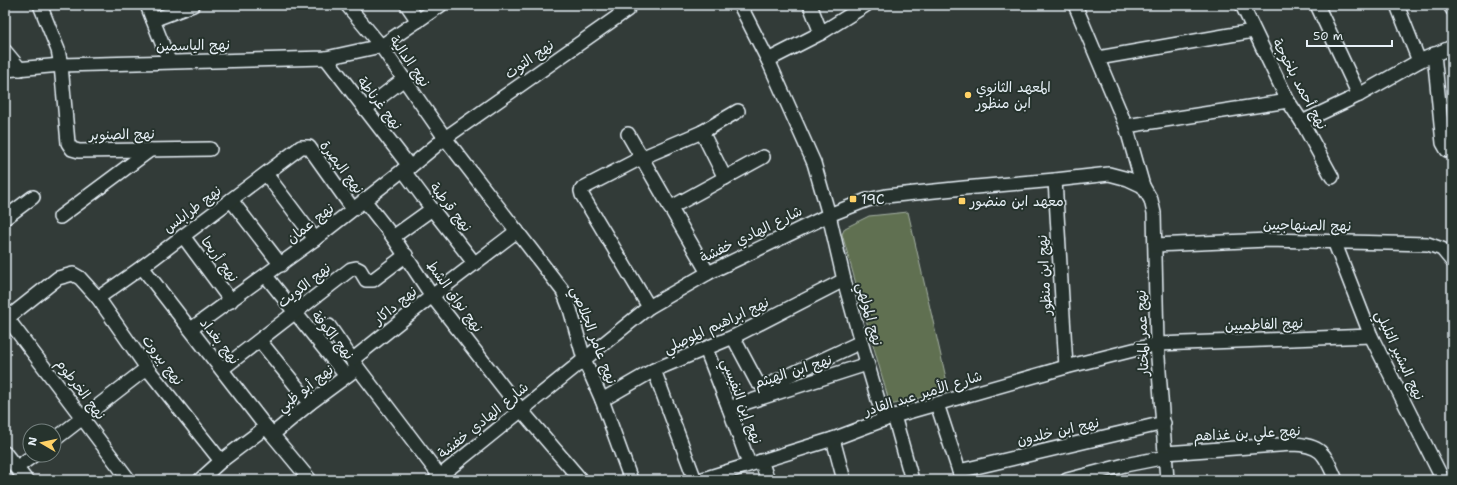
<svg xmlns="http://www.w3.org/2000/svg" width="1457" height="485" font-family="'Shantell Sans','Playpen Sans Arabic',sans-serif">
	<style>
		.green { fill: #617051; stroke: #a4b0a4 }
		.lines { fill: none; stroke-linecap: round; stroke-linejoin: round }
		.minor-casing { stroke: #e8f1f8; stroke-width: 16 }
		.minor { stroke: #26332d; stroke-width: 13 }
		.poi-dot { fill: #ffd166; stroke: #26332d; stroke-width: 1.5 }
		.labels { text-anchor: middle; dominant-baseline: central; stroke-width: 4; stroke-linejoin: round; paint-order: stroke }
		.street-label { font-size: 14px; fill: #e8f1f8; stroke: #26332d }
		.poi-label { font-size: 14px; fill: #e8f1f8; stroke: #26332d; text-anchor: start }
	</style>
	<rect width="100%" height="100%" fill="#323b38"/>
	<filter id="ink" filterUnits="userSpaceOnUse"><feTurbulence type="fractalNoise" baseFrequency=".025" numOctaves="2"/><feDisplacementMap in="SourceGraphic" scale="8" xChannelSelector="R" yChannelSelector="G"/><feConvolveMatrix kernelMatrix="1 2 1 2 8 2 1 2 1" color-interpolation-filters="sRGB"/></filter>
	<g filter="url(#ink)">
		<path class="green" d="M908,212L949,391L890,405L842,234L845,228L869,216Z"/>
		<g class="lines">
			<defs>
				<g id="minor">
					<path d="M40,5L58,50L61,65L68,143L72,149L79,151L210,149"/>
					<path d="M147,5L169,61"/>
					<path d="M347,5L381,46L445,138L563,291L570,309L584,359L602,400L631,480"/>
					<path d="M407,5L418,21"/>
					<path d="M740,5L768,60L814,163L829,215L844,280L861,342L884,420"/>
					<path d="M810,5L821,33"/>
					<path d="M1075,5L1126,126L1143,186L1151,200L1154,213L1157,344L1167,480"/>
					<path d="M1242,5L1288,101L1302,122L1332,177"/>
					<path d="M1317,5L1359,95"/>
					<path d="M1397,5L1419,61"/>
					<path d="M1450,5L1452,9"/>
					<path d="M153,20L193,5"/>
					<path d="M5,51L20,69"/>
					<path d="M1434,54L1443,143L1447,150L1452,152"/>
					<path d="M326,58L410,167"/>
					<path d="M1098,58L1253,31"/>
					<path d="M768,60L821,33L866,5"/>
					<path d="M5,70L61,65L326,58L381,46L441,5"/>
					<path d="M365,109L404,79"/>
					<path d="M1302,122L1359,95L1419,61L1452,47"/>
					<path d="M1126,126L1288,101"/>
					<path d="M702,132L725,178"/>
					<path d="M628,134L708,273"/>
					<path d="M403,170L432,209L475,264"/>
					<path d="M266,174L315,239"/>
					<path d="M1055,180L1066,367"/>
					<path d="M231,200L281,265"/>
					<path d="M364,200L393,237L432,296L521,410L581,480"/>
					<path d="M670,208L763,157"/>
					<path d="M60,217L150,150"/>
					<path d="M5,218L33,197"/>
					<path d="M183,236L231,301"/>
					<path d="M393,237L432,209"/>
					<path d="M1334,241L1371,336L1443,480"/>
					<path d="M1155,245L1268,240L1428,244L1442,249L1452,261"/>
					<path d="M142,267L266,427L310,480"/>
					<path d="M266,276L346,376"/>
					<path d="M98,298L142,267L301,147H309L353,209"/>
					<path d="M649,307L582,195L581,191L583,188L641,158L702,132L738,111"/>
					<path d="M7,318L129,480"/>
					<path d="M5,320L58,278L73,274L80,278L98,298L147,368L221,461"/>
					<path d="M191,329L315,239L403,170L410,167L445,138L627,10L631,5"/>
					<path d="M314,335L324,326H329L358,368L443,480"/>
					<path d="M733,337L757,382L761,384L768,385L861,342"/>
					<path d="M260,341L310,403"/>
					<path d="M706,349L729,408L749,464"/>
					<path d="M352,360L432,296L517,231"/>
					<path d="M222,369L351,269L356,268L360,270L366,280H373L406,255"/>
					<path d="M654,370L695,480"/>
					<path d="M602,400L654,370L733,337L844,280"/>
					<path d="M937,404L962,480"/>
					<path d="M729,408L867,364"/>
					<path d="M894,416L912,480"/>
					<path d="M273,434L310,403L352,372"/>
					<path d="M833,439L844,480"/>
					<path d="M54,440L147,368"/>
					<path d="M5,453L26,480"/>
					<path d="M1165,453L1292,444C1323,445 1325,455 1336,480"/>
					<path d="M761,461L768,480"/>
					<path d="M16,468L34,455"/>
					<path d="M959,471L1164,423"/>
					<path d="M200,480L221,461L266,427"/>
					<path d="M435,480L649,307L708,273L829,215L867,200L886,196L964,188L1055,180L1109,174L1128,179L1143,186"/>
					<path d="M700,480L833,439L894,416L1066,367L1157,344L1371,336"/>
					<path d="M1067,480L1125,465L1166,457"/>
				</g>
			</defs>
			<use href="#minor" class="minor-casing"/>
			<use href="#minor" class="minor"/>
		</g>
	</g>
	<g class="poi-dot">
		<circle cx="968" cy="95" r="4"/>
		<rect x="849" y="195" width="8" height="8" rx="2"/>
		<rect x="958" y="197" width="8" height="8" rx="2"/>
	</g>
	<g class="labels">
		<g class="street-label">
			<text transform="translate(193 45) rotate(-1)">نهج الياسمين</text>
			<text transform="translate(529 59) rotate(-35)">نهج التوت</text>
			<text transform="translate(410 61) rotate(55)">نهج الدالية</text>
			<text transform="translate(1300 84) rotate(62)">نهج أحمد بلخوجة</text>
			<text transform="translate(380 103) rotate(52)">نهج غرناطة</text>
			<text transform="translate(122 134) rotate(-1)">نهج الصنوبر</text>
			<text transform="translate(342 167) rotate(53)">نهج البصرة</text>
			<text transform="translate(451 207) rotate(52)">نهج قرطبة</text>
			<text transform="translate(192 209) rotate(-37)">نهج طرابلس</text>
			<text transform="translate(310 223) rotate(-38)">نهج عمان</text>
			<text transform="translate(1307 225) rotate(1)">نهج الصنهاجيين</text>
			<text transform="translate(751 234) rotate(-26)">شارع الهادي خفشة</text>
			<text transform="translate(220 259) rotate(54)">نهج أريحا</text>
			<text transform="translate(1044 275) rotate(-93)">نهج ابن منظور</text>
			<text transform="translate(304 285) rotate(-38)">نهج الكويت</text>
			<text transform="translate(455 296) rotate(54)">نهج نواق الشط</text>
			<text transform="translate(395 305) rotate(-39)">نهج داكار</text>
			<text transform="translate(870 314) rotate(75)">نهج المولهي</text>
			<text transform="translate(1264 324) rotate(-2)">نهج الفاطميين</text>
			<text transform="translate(716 325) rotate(-25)">نهج ابراهيم الموصلي</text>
			<text transform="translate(1142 333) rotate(-92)">نهج عمر المختار</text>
			<text transform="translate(333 335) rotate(51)">نهج الكوفة</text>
			<text transform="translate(594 335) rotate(69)">نهج عامر الجلاصي</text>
			<text transform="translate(220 341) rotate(52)">نهج بغداد</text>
			<text transform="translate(1400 355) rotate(65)">نهج البشير التليلي</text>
			<text transform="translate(163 360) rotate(53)">نهج بيروت</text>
			<text transform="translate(793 371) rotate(-18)">نهج ابن الهيثم</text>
			<text transform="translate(305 388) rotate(-38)">نهج أبو ظبي</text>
			<text transform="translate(81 389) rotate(53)">نهج الخرطوم</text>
			<text transform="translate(923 393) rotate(-17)">شارع الأمير عبد القادر</text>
			<text transform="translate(742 401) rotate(69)">نهج إبن النفيسي</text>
			<text transform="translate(483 420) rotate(-39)">شارع الهادي خفشة</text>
			<text transform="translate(1058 431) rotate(-13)">نهج ابن خلدون</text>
			<text transform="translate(1247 433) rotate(-3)">نهج علي بن غذاهم</text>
		</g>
		<g class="poi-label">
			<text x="976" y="87">المعهد الثانوي<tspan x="976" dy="16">ابن منظور</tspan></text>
			<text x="861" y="199">19C</text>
			<text x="970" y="201">معهد ابن منضور</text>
		</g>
	</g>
	<rect width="1457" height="485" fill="none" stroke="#26332d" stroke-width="20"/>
	<rect x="10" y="10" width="1437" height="465" fill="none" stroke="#e8f1f8" stroke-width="1.5" filter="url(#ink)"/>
	<g transform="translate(42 443) rotate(279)"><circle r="19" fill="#26332d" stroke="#747f7e"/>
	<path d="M0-3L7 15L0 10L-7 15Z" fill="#ffd166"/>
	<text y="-6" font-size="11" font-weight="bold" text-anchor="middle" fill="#e8f1f8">N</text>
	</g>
	<path d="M1307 40v6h85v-6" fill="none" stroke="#e8f1f8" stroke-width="2"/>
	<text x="1313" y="40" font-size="12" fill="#e8f1f8" stroke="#26332d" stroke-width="3" paint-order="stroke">50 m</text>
</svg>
